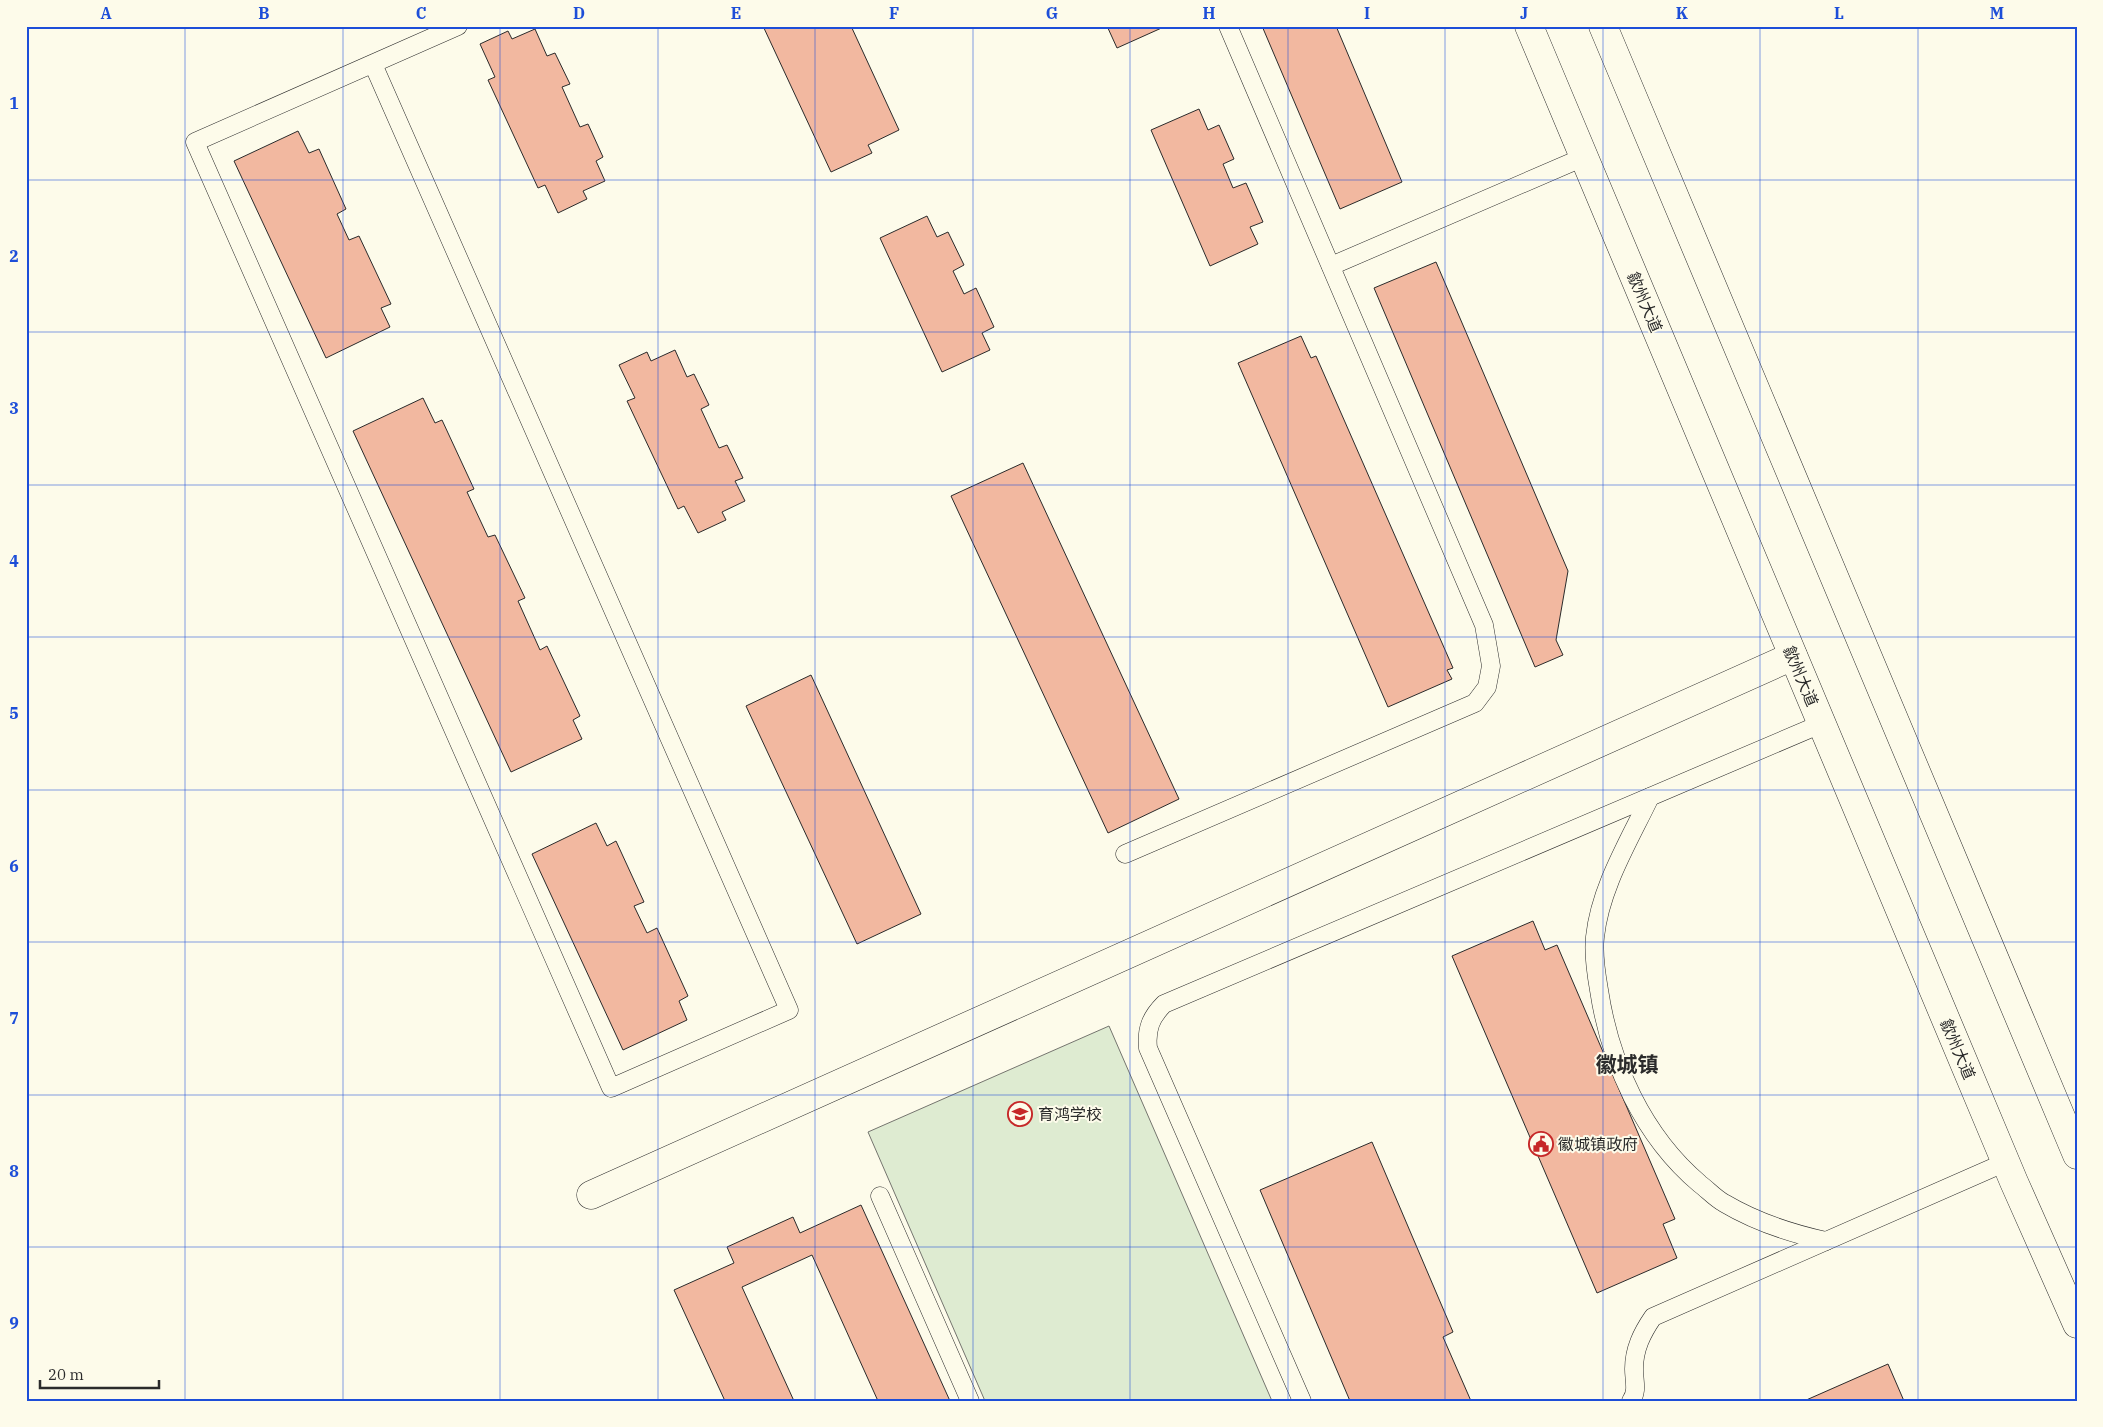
<svg xmlns="http://www.w3.org/2000/svg" width="2103" height="1427" font-family="'IBM Plex Serif','Noto Sans SC',serif">
	<style>
		.green { fill: #deebd1; stroke: #74746e }
		.building { fill: #f2b8a0; stroke: #2b2b2b }
		.lines { fill: none; stroke-linecap: round; stroke-linejoin: round }
		.lane-casing { stroke: #2b2b2b; stroke-width: 19 }
		.street-casing { stroke: #2b2b2b; stroke-width: 29 }
		.highway-casing { stroke: #2b2b2b; stroke-width: 29 }
		.lane { stroke: #fdfbea; stroke-width: 18 }
		.street { stroke: #fdfbea; stroke-width: 28 }
		.highway { stroke: #fdfbea; stroke-width: 28 }
		.grid { fill: none; stroke: #1d4ed8; stroke-width: 1; stroke-opacity: 0.55 }
		.labels { text-anchor: middle; dominant-baseline: central; stroke-width: 4; stroke-linejoin: round; paint-order: stroke }
		.street-label { font-size: 16px; fill: #2b2b2b; stroke: #fdfbea }
		.poi-label { font-size: 16px; fill: #2b2b2b; stroke: #fdfbea; text-anchor: start }
		.district-label { font-size: 21px; font-weight: bold; fill: #2b2b2b; stroke: #fdfbea }
		.neatline { fill: none; stroke: #1d4ed8; stroke-width: 2 }
		.grid-label { font-size: 16px; text-anchor: middle; font-weight: bold; fill: #1d4ed8 }
	</style>
	<rect width="100%" height="100%" fill="#fdfbea"/>
	<path class="green" d="M1109,1026L1272,1401H985L868,1132Z"/>
	<g class="building">
		<path d="M763,26H851L899,130L868,145L872,153L831,172Z"/>
		<path d="M1107,26H1166L1117,48Z"/>
		<path d="M1262,26H1336L1402,182L1340,209Z"/>
		<path d="M535,29L547,56L555,53L570,84L562,87L580,127L588,124L603,157L596,161L605,181L583,191L587,199L558,213L545,185L538,188L488,80L495,77L480,44L508,31L512,39Z"/>
		<path d="M1199,109L1208,130L1219,125L1234,159L1223,164L1233,188L1246,183L1263,222L1250,227L1258,244L1210,266L1151,130Z"/>
		<path d="M298,131L309,153L319,149L346,209L337,214L349,240L359,236L391,304L381,308L390,327L326,358L234,161Z"/>
		<path d="M927,216L937,237L948,232L964,265L953,271L964,294L976,288L994,327L982,333L990,350L942,372L880,238Z"/>
		<path d="M1436,262L1568,571L1556,640L1563,655L1535,667L1374,288Z"/>
		<path d="M1301,336L1311,358L1316,356L1453,668L1447,670L1452,679L1388,707L1238,363Z"/>
		<path d="M675,350L687,377L694,374L709,405L701,409L719,448L727,445L743,478L735,481L745,501L722,512L726,520L698,533L684,506L678,509L627,401L635,398L619,365L647,352L651,361Z"/>
		<path d="M423,398L435,423L442,420L474,489L467,492L488,537L495,535L525,598L518,601L540,650L547,646L580,716L573,720L582,739L511,772L353,431Z"/>
		<path d="M1023,463L1179,799L1108,833L951,496Z"/>
		<path d="M811,675L921,914L857,944L746,706Z"/>
		<path d="M596,823L607,846L616,841L644,902L634,906L647,933L657,928L688,996L679,1001L687,1020L623,1050L532,854Z"/>
		<path d="M1533,921L1545,950L1557,945L1675,1219L1663,1224L1677,1258L1597,1293L1452,956Z"/>
		<path d="M1372,1142L1453,1332L1443,1337L1471,1401H1350L1260,1190Z"/>
		<path d="M861,1205L950,1401H878L812,1255L742,1287L794,1401H725L674,1290L734,1263L727,1247L793,1217L800,1233Z"/>
		<path d="M1888,1364L1904,1401H1804Z"/>
	</g>
	<g class="lines">
		<defs>
			<g id="lane">
				<path d="M373,64L789,1010L611,1088L195,142L458,26"/>
				<path d="M1331,266L1584,157"/>
				<path d="M1650,797C1629,841 1600,888 1595,937C1593,954 1596,973 1599,990C1610,1063 1643,1136 1700,1184C1708,1190 1715,1198 1724,1203C1756,1222 1789,1233 1826,1241"/>
				<path d="M1125,854L1475,703L1487,687L1491,666L1484,625L1228,26"/>
				<path d="M880,1196L970,1401"/>
				<path d="M1302,1401L1148,1048C1146,1029 1151,1017 1164,1004L1821,724"/>
				<path d="M1631,1401C1638,1391 1634,1381 1634,1369C1634,1349 1642,1333 1653,1317L2006,1162"/>
			</g>
			<path id="street" d="M591,1195L1793,656"/>
			<g id="highway">
				<path d="M1529,26L2014,1182L2077,1324"/>
				<path d="M1603,26L2077,1155"/>
			</g>
		</defs>
		<use href="#lane" class="lane-casing"/>
		<use href="#street" class="street-casing"/>
		<use href="#highway" class="highway-casing"/>
		<use href="#lane" class="lane"/>
		<use href="#street" class="street"/>
		<use href="#highway" class="highway"/>
	</g>
	<path class="grid" d="M185,26V1401M343,26V1401M500,26V1401M658,26V1401M815,26V1401M973,26V1401M1130,26V1401M1288,26V1401M1445,26V1401M1603,26V1401M1760,26V1401M1918,26V1401M26,180H2077M26,332H2077M26,485H2077M26,637H2077M26,790H2077M26,942H2077M26,1095H2077M26,1247H2077"/>
	<defs>
		<symbol id="school-ring" viewBox="-11 -11 22 22"><circle r="9.5" fill="#fdfbea" stroke="#c62828" stroke-width="1.5"/><path d="M0-5L7-2L0 1L-7-2ZM-4 1L0 2.5L4 1V4Q0 6-4 4Z" fill="#c62828"/></symbol>
		<symbol id="civic-ring" viewBox="-11 -11 22 22"><circle r="9.5" fill="#fdfbea" stroke="#c62828" stroke-width="1.5"/><path d="M-.6-6.5H3V-4.5H.6V-3L4-1V1h2V6H-6V1h2V-1L-.6-3ZM-1.2 2.5V6h2.4V2.5Z" fill="#c62828"/></symbol>
	</defs>
	<g fill-rule="evenodd">
		<use href="#school-ring" x="1006" y="1100" width="28" height="28"/>
		<use href="#civic-ring" x="1527" y="1130" width="28" height="28"/>
	</g>
	<g class="labels">
		<g class="street-label">
			<text transform="translate(1645 302) rotate(67)">歙州大道</text>
			<text transform="translate(1801 676) rotate(67)">歙州大道</text>
			<text transform="translate(1958 1049) rotate(67)">歙州大道</text>
		</g>
		<g class="poi-label">
			<text x="1038" y="1114">育鸿学校</text>
			<text x="1558" y="1144">徽城镇政府</text>
		</g>
		<g class="district-label">
			<text x="1627" y="1064">徽城镇</text>
		</g>
	</g>
	<rect width="2103" height="1427" fill="none" stroke="#fdfbea" stroke-width="55"/>
	<path d="M40 1380v8h119v-8" fill="none" stroke="#2b2b2b" stroke-width="2.5"/>
	<text x="48" y="1380" font-size="15" fill="#2b2b2b" stroke="#fdfbea" stroke-width="4" paint-order="stroke">20 m</text>
	<rect x="28" y="28" width="2048" height="1372" class="neatline"/>
	<g class="grid-label">
		<text x="106" y="19">A</text>
		<text x="264" y="19">B</text>
		<text x="421" y="19">C</text>
		<text x="579" y="19">D</text>
		<text x="736" y="19">E</text>
		<text x="894" y="19">F</text>
		<text x="1052" y="19">G</text>
		<text x="1209" y="19">H</text>
		<text x="1367" y="19">I</text>
		<text x="1524" y="19">J</text>
		<text x="1682" y="19">K</text>
		<text x="1839" y="19">L</text>
		<text x="1997" y="19">M</text>
		<text x="14" y="109">1</text>
		<text x="14" y="262">2</text>
		<text x="14" y="414">3</text>
		<text x="14" y="567">4</text>
		<text x="14" y="719">5</text>
		<text x="14" y="872">6</text>
		<text x="14" y="1024">7</text>
		<text x="14" y="1177">8</text>
		<text x="14" y="1329">9</text>
	</g>
</svg>
